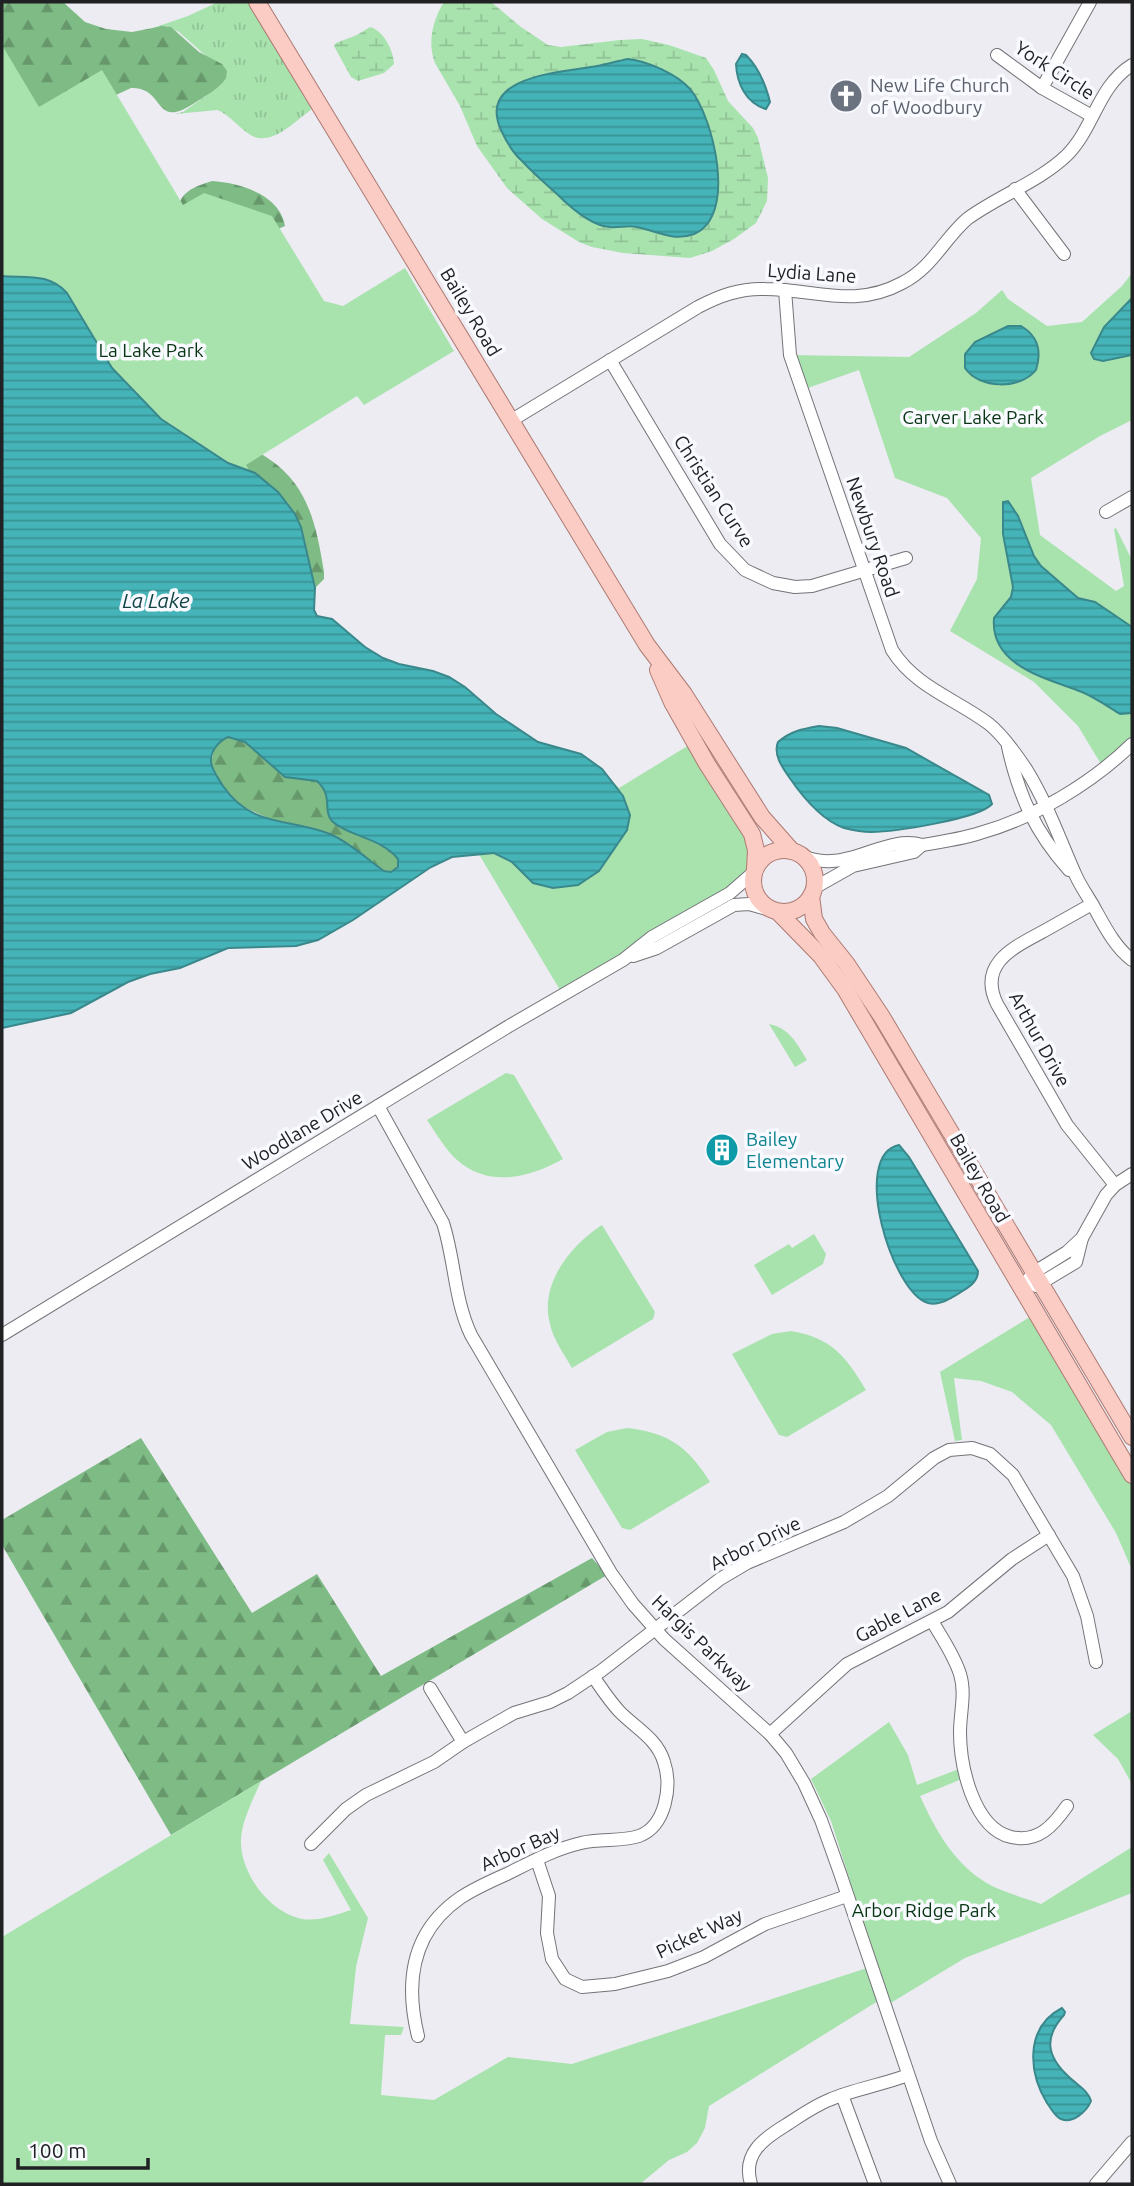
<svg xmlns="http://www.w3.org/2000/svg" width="1134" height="2186" font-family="Ubuntu,sans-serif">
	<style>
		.grass { fill: url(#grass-tufts) }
		.forest { fill: url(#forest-firs) }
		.wetland { fill: url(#wetland-marsh) }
		.green { fill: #a8e3ae }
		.water { fill: url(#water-rules); stroke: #3a888b; stroke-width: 2; fill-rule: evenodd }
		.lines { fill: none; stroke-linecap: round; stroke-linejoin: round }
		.minor-casing { stroke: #737378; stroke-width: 14 }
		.major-casing { stroke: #ad7a72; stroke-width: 18 }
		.minor { stroke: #fff; stroke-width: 12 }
		.major { stroke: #fbccc4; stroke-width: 16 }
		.labels { text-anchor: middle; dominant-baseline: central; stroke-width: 7; stroke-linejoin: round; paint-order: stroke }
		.street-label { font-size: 19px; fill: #202123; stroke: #f9faff }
		.worship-label { font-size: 19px; fill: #5b616d; stroke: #f9faff; text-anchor: start }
		.park-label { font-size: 19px; fill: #073512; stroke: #f9faff }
		.culture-label { font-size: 19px; fill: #0d838f; stroke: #f9faff; text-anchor: start }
		.water-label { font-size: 21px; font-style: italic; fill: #114345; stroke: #f9faff }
	</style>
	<defs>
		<pattern id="grass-tufts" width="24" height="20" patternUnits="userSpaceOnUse" patternTransform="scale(1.75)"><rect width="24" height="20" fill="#a8e3ae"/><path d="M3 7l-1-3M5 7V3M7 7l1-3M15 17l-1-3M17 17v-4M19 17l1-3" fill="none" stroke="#90c295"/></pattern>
		<pattern id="forest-firs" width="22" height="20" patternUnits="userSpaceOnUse" patternTransform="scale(1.75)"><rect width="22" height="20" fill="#7ebb85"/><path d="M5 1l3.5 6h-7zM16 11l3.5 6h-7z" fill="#67986c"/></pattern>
		<pattern id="wetland-marsh" width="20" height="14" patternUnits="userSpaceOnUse" patternTransform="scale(1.75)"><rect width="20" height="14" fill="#a8e3ae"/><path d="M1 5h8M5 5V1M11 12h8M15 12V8" fill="none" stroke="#90c295"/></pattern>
		<pattern id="water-rules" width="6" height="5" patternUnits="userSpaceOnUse" patternTransform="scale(1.75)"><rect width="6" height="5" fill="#45b4b8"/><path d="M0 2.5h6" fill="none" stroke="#399295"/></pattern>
	</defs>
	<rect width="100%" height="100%" fill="#ececf2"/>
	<path class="grass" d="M218,2H248L312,109C295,121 270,149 249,134C239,127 230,116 218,110L175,114L183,112L221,85L206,56L179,32L167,26L150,29L188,16Z"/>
	<g class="forest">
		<path d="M2,2H63L85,22L106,29L132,32L163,26L171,27L199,52L222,64L227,71L226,78C218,90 208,94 196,102C152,132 167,87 131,88L2,148Z"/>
		<path d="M212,181C241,183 280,195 285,226L207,259L180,202C185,189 200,185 212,181Z"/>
		<path d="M252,449C306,476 315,517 324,572V579L315,588C310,568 307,548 301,528C294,503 263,474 239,468Z"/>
		<path d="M228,737L245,742L294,778L317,781L327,793L328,812C333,817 338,823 345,828C362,840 383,842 398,859V867L391,872L384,871L332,835L277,822L237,804L217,777L211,763L214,750L220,741Z"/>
		<path d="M141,1438L252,1613L317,1574L381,1676L592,1558L607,1575L171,1835L2,1545V1520Z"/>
	</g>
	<g class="wetland">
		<path d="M444,2H491L521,27L548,45L561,47L620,40L642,39L669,45L706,58L714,70L728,101L753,128L758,138L768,178L767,201L756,223L734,239L712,251L690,258L623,253L592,247L579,242L542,219L507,188L477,146L460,106L435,63C427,43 433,19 444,2Z"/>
		<path d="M370,27C383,30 394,51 394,64L384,73L358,81L351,77L334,46L336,43L357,35Z"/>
	</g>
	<g class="green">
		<path d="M2,45L39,107L102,70L183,205L204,193L272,216L324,301L343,306L405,268L454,351L364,405L357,396L246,465L299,554L2,731Z"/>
		<path d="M1132,273V420L1100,436L1031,478L1040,535L1116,591L1124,586L1114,529L1116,528L1132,560V744L1104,769L1078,726L1034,682L950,631L977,579L981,538L947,498L895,478L859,370L802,390L790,355L909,357L976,313L1002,290L1008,299L1047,326L1082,322L1122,286Z"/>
		<path d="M469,690L496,714L538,742L581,754L590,760L619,788L694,742L748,827L754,872L563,995L404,729Z"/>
		<path d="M769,1024C790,1028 797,1044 807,1060L795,1067Z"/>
		<path d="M506,1073L514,1075L563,1159C529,1178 489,1188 457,1160C445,1149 436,1133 427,1120Z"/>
		<path d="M602,1225L655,1312L653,1319L572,1368C564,1354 553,1339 550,1324C539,1284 571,1245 602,1225Z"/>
		<path d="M814,1234L826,1254L823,1264L772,1295L754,1265L789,1244L792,1248Z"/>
		<path d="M1030,1317L1132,1487V1570L1116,1533L1051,1425L1012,1392L981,1381L954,1378L962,1440L955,1441L940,1372Z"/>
		<path d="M791,1331C831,1338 845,1355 866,1390L787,1437L779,1435L732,1354L772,1334Z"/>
		<path d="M627,1428C669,1433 687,1446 710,1482L630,1530L622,1528L575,1450L607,1432Z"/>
		<path d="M1132,1711V1784L1118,1759L1093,1735Z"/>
		<path d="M889,1722L908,1755L917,1785L959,1769L962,1779L920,1796C935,1829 953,1862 985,1882C1001,1892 1023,1897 1041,1904L1132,1847V1893L965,1958L889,2004L831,1821L811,1779Z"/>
		<path d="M261,1781C253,1800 240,1824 241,1844C242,1874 268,1910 298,1918C315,1923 335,1915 351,1910L323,1860L329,1853L368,1918L356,1967L350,2024L404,2027L401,2035H385L381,2095L434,2100L508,2057L572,2064L867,1968L878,2001L709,2106L705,2128L697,2143L687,2152L669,2160L640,2184H2V1937Z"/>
	</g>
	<g class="water">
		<path d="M742,54L746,55C758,67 766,86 770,102L766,109C746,103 737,84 736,64Z"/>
		<path d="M628,59C647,61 677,74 690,89C713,116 738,216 694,234C673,242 657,231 637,227C628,225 619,228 610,227C591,226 570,207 557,194C545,183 533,173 522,161C513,153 506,141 501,130C476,75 564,72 597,66C607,64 618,61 628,59Z"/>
		<path d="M2,276C27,278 49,273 67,293L112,368L161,419L228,463L255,473L278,492L295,514L301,527L315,588L314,610L317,616L332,619L365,647L383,658L399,664L433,671L449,677L465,687L496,714L538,742L581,754L602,769L623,796L630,815L627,830L599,871L578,885L553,888L533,883L512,862L494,853L452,857L431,867L353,920L318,940L296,946L228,948L180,968L150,974L128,982L71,1013L2,1028ZM228,737L245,742L285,777L317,781C334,797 322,809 332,821C347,836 380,837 398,859V867L391,872L384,871C367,859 349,842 330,834C289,818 252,828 223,786C219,779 212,771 211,762C210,751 219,741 228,737Z"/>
		<path d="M1132,298V355L1103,361L1094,359L1091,353L1104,327Z"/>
		<path d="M1008,326H1021C1038,336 1042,351 1036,370C1020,390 979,389 965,368V354L975,342Z"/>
		<path d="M1008,501L1018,516L1034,556L1041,566L1078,598L1095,602L1132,627L1131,713L1120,714C1107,706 1096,698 1082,692C1046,678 990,666 994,618L1011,597L1013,587L1003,534V502Z"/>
		<path d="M819,726L837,728L906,748L989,795L992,804C979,819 893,832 871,832C863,832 852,830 844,828C821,820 802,796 789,777C782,767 773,754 778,742C791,731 802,729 819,726Z"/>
		<path d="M899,1145L909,1157L978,1271C978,1283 967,1288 958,1294C949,1299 939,1306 928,1303C892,1293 850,1155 899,1145Z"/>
		<path d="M1062,2008L1065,2012L1064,2015C1044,2037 1046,2056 1069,2077C1077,2085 1088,2090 1091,2101C1087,2111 1073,2124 1061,2119C1055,2117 1051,2108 1047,2103C1028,2072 1025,2027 1062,2008Z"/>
	</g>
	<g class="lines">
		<defs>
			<g id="minor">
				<path d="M997,55L1042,88L1092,116"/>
				<path d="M1042,88L1090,2"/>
				<path d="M1015,189L1064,254"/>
				<path d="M785,290L790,355L892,650C915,687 956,699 989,724C1003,735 1016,754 1026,769C1047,803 1060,840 1076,876C1081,887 1089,898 1095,909C1105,927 1115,947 1132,960"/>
				<path d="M610,360L720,544L745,570L773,583L795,587L812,586L906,558"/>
				<path d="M512,420L698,307C719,296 740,288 765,289C815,289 854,309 902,283C933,267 943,240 967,219C998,196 1039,182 1067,155C1094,128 1098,86 1132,65"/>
				<path d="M1106,512L1132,497"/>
				<path d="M1008,747C1019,796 1035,832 1069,870"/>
				<path d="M804,857C812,859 822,862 831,861C860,861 892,836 922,845C941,842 961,839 980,833C1034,818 1092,783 1132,744"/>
				<path d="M814,888L853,866L914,852L922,845"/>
				<path d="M1092,904C1076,913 1060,922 1044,931C1015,947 977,963 997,1004L1067,1125L1115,1185"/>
				<path d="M633,956L657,948L734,905L749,904L774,911"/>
				<path d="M378,1106L443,1223C455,1260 454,1299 471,1335L611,1573L633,1604L664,1639L770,1734L786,1753L804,1783L821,1820L840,1873L931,2141L950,2184"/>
				<path d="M1036,1286L1076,1262L1082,1238"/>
				<path d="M1021,1289L1033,1273L1067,1252L1082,1238L1106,1195L1115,1185L1132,1174"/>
				<path d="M2,1335L509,1026L623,960L652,937L730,893L754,872"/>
				<path d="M932,1621C942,1638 954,1655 960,1674C966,1693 960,1713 960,1732C960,1765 973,1828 1011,1837C1038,1843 1053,1826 1067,1806"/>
				<path d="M430,1688L463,1742"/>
				<path d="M770,1734L847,1664L948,1612L1012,1559L1049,1535"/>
				<path d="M311,1844L346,1809L366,1795L434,1762L463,1742L514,1713L550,1702L568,1693L601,1671L720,1579L747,1563L844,1522L888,1496L934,1458L949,1450L972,1448L990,1454L1013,1475L1073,1576L1087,1616L1096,1662"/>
				<path d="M537,1860L549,1896L547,1933L552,1959L565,1979L582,1987L615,1984L668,1971L704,1957L765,1924L847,1896"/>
				<path d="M418,2036C405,1983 411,1932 460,1898C475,1888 491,1881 507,1874C531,1862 555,1849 581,1843C599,1838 622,1842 639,1836C666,1826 672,1786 664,1762C657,1738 634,1727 619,1711C609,1700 601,1688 593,1676"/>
				<path d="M842,2095L875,2184"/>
				<path d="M751,2184C742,2154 763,2139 786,2125C800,2116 814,2106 829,2100C854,2089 882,2085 908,2075"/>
				<path d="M1096,2184L1132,2142"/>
			</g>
			<g id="major">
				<path d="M257,2L647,645L684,694L762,817L792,851"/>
				<path d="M658,670L672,702L707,764L752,834L756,850L755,869"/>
				<circle cx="784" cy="881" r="31"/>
				<path d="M811,896L814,919L822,933L846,963L882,1017L1132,1437"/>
				<path d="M778,912L821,956L845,989L1132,1475"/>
			</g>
		</defs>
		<use href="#minor" class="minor-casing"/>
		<use href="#major" class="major-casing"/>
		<use href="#minor" class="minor"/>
		<use href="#major" class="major"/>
	</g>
	<defs>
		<symbol id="church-disc" viewBox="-11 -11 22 22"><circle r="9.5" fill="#6b7280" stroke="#f9faff"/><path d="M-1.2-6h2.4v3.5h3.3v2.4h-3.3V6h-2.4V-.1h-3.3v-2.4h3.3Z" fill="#fff"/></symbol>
		<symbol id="building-disc" viewBox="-11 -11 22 22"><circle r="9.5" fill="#0f9aa8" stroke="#f9faff"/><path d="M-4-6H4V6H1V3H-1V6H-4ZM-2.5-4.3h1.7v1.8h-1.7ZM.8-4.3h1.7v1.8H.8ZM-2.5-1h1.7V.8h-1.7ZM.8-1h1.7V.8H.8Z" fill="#fff"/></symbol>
	</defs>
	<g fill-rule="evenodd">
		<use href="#church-disc" x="827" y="77" width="38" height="38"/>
		<use href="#building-disc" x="703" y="1131" width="38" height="38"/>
	</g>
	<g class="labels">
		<g class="street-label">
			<text transform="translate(1055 70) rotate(33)">York Circle</text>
			<text transform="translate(812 273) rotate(4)">Lydia Lane</text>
			<text transform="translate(471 312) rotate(59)">Bailey Road</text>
			<text transform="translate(714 491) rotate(57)">Christian Curve</text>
			<text transform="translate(873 537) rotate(71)">Newbury Road</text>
			<text transform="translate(1040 1039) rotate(61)">Arthur Drive</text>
			<text transform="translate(302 1130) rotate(-31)">Woodlane Drive</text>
			<text transform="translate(980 1178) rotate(60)">Bailey Road</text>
			<text transform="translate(755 1543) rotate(-26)">Arbor Drive</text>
			<text transform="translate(898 1615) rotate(-28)">Gable Lane</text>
			<text transform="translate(702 1643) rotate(44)">Hargis Parkway</text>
			<text transform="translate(520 1848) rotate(-24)">Arbor Bay</text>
			<text transform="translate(699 1933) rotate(-25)">Picket Way</text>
		</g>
		<g class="worship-label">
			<text x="870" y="85">New Life Church<tspan x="870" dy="22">of Woodbury</tspan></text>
		</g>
		<g class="park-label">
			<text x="151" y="350">La Lake Park</text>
			<text x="973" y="417">Carver Lake Park</text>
			<text x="924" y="1910">Arbor Ridge Park</text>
		</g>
		<g class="culture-label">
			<text x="746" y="1139">Bailey<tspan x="746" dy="22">Elementary</tspan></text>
		</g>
		<g class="water-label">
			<text x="156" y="600">La Lake</text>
		</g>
	</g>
	<rect width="1134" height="2186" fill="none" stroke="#202123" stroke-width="7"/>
	<path d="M18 2158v10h130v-10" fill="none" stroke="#202123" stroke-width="3.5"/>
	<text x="28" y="2158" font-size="21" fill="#202123" stroke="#f9faff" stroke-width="5" paint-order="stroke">100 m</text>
</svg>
